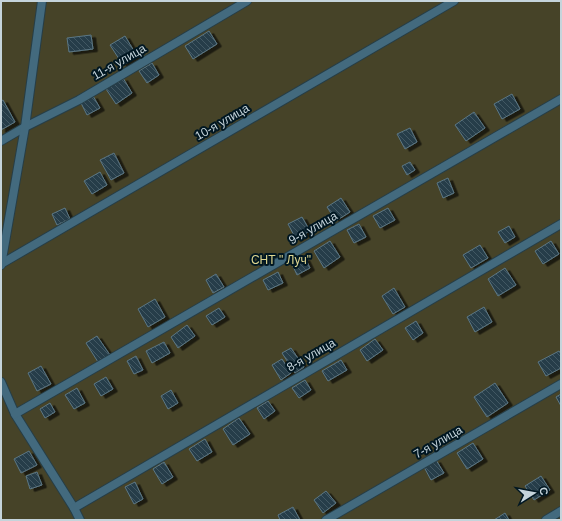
<svg xmlns="http://www.w3.org/2000/svg" width="562" height="521" font-family="Helvetica,sans-serif">
	<style>
		.green { fill: #464328 }
		.building { fill: url(#building-back-hatch); stroke: #5c7784; filter: url(#shadow) }
		.lines { fill: none; stroke-linecap: round; stroke-linejoin: round }
		.minor-casing { stroke: #263e48; stroke-width: 10 }
		.minor { stroke: #436a7e; stroke-width: 8 }
		.labels { text-anchor: middle; dominant-baseline: central; stroke-width: 4; stroke-linejoin: round; paint-order: stroke }
		.street-label { font-size: 12px; fill: #c5d4db; stroke: #011722 }
		.park-label { font-size: 12px; fill: #dfd791; stroke: #011722 }
	</style>
	<defs>
		<pattern id="building-back-hatch" width="6" height="6" patternUnits="userSpaceOnUse"><rect width="6" height="6" fill="#253d4a"/><path d="M-1 5l2 2M0 0l6 6M5-1l2 2" fill="none" stroke="#435864"/></pattern>
		<filter id="shadow"><feDropShadow dx="4.5" dy="2.5" stdDeviation="0" flood-color="#0009"/></filter>
	</defs>
	<rect width="100%" height="100%" fill="#08212c"/>
	<rect class="green" x="1" y="1" width="560" height="519"/>
	<g class="building">
		<path d="M209,31L217,44L193,59L185,46Z"/>
		<path d="M91,35L93,49L69,52L67,38Z"/>
		<path d="M125,36L137,56L123,65L110,45Z"/>
		<path d="M152,63L159,75L147,83L139,71Z"/>
		<path d="M123,78L132,93L116,104L106,89Z"/>
		<path d="M512,94L520,109L502,119L494,104Z"/>
		<path d="M93,96L100,108L87,115L81,103Z"/>
		<path d="M3,100L15,122L1,130V101Z"/>
		<path d="M474,112L485,128L466,141L455,125Z"/>
		<path d="M410,128L417,142L405,149L397,134Z"/>
		<path d="M114,153L124,173L111,180L100,160Z"/>
		<path d="M410,162L415,170L407,175L402,166Z"/>
		<path d="M100,172L107,185L92,194L84,181Z"/>
		<path d="M448,178L454,193L443,198L437,183Z"/>
		<path d="M341,198L350,212L336,221L327,207Z"/>
		<path d="M65,208L70,219L57,225L52,214Z"/>
		<path d="M388,208L395,220L380,228L373,216Z"/>
		<path d="M302,217L310,231L296,239L288,224Z"/>
		<path d="M359,224L366,237L354,243L347,230Z"/>
		<path d="M509,226L515,237L505,243L498,232Z"/>
		<path d="M330,241L340,257L324,268L314,251Z"/>
		<path d="M551,241L559,254L543,264L535,251Z"/>
		<path d="M480,245L488,258L471,268L463,255Z"/>
		<path d="M305,258L310,268L297,275L292,264Z"/>
		<path d="M505,268L516,285L498,296L488,279Z"/>
		<path d="M278,272L283,283L268,290L263,280Z"/>
		<path d="M216,274L224,287L213,293L206,280Z"/>
		<path d="M394,288L405,307L393,314L382,296Z"/>
		<path d="M155,299L165,317L148,327L138,309Z"/>
		<path d="M484,307L492,322L475,332L467,317Z"/>
		<path d="M219,308L225,317L212,325L206,316Z"/>
		<path d="M416,321L423,333L413,340L405,328Z"/>
		<path d="M187,325L195,336L178,348L171,337Z"/>
		<path d="M97,336L110,355L98,362L86,343Z"/>
		<path d="M375,339L383,350L367,361L360,350Z"/>
		<path d="M164,342L170,353L152,363L146,351Z"/>
		<path d="M291,348L304,367L295,373L282,353Z"/>
		<path d="M559,351L561,354V368L546,376L538,362Z"/>
		<path d="M136,356L143,370L134,374L127,361Z"/>
		<path d="M282,359L291,373L281,380L272,365Z"/>
		<path d="M341,360L347,370L328,381L322,371Z"/>
		<path d="M41,366L51,384L37,391L28,373Z"/>
		<path d="M106,377L113,389L101,396L94,384Z"/>
		<path d="M305,380L311,390L299,398L292,388Z"/>
		<path d="M495,383L508,403L487,417L474,397Z"/>
		<path d="M77,388L85,403L74,409L65,395Z"/>
		<path d="M171,390L178,403L168,409L161,396Z"/>
		<path d="M561,394V406L556,397Z"/>
		<path d="M268,401L275,411L264,419L257,408Z"/>
		<path d="M50,403L55,412L45,418L40,409Z"/>
		<path d="M239,418L250,434L233,445L223,429Z"/>
		<path d="M205,439L212,452L197,461L189,449Z"/>
		<path d="M473,443L483,459L467,469L457,453Z"/>
		<path d="M29,451L37,465L21,473L14,459Z"/>
		<path d="M436,460L444,473L431,480L424,467Z"/>
		<path d="M164,462L173,477L162,484L153,469Z"/>
		<path d="M37,472L42,485L30,489L26,476Z"/>
		<path d="M541,476L550,490L534,500L525,486Z"/>
		<path d="M135,482L143,499L134,504L125,487Z"/>
		<path d="M326,491L336,503L323,513L314,500Z"/>
		<path d="M293,507L300,520H280L278,515Z"/>
		<path d="M505,513L509,520H494Z"/>
	</g>
	<g class="lines">
		<defs>
			<g id="minor">
				<path d="M1,141L25,127L79,100L247,1"/>
				<path d="M1,264L454,1"/>
				<path d="M1,265L25,127L42,1"/>
				<path d="M1,382L15,414L74,508L80,520"/>
				<path d="M15,414L561,99"/>
				<path d="M74,508L561,224"/>
				<path d="M326,520L561,384"/>
				<path d="M546,520L561,511"/>
			</g>
		</defs>
		<use href="#minor" class="minor-casing"/>
		<use href="#minor" class="minor"/>
	</g>
	<g class="labels">
		<g class="street-label">
			<text transform="translate(119 62) rotate(-30)">11-я улица</text>
			<text transform="translate(222 122) rotate(-30)">10-я улица</text>
			<text transform="translate(313 228) rotate(-30)">9-я улица</text>
			<text transform="translate(311 355) rotate(-30)">8-я улица</text>
			<text transform="translate(438 442) rotate(-30)">7-я улица</text>
		</g>
		<g class="park-label">
			<text x="281" y="260">СНТ " Луч"</text>
		</g>
	</g>
	<rect width="562" height="521" fill="none" stroke="#c5d4db" stroke-width="4"/>
	<g transform="translate(534 493) rotate(79)" stroke="#011722" stroke-width="3" paint-order="stroke">
	<path d="M0-3L7 15L0 10L-7 15Z" fill="#c5d4db"/>
	<text y="-6" font-size="11" font-weight="bold" text-anchor="middle" fill="#c5d4db">С</text>
	</g>
</svg>
